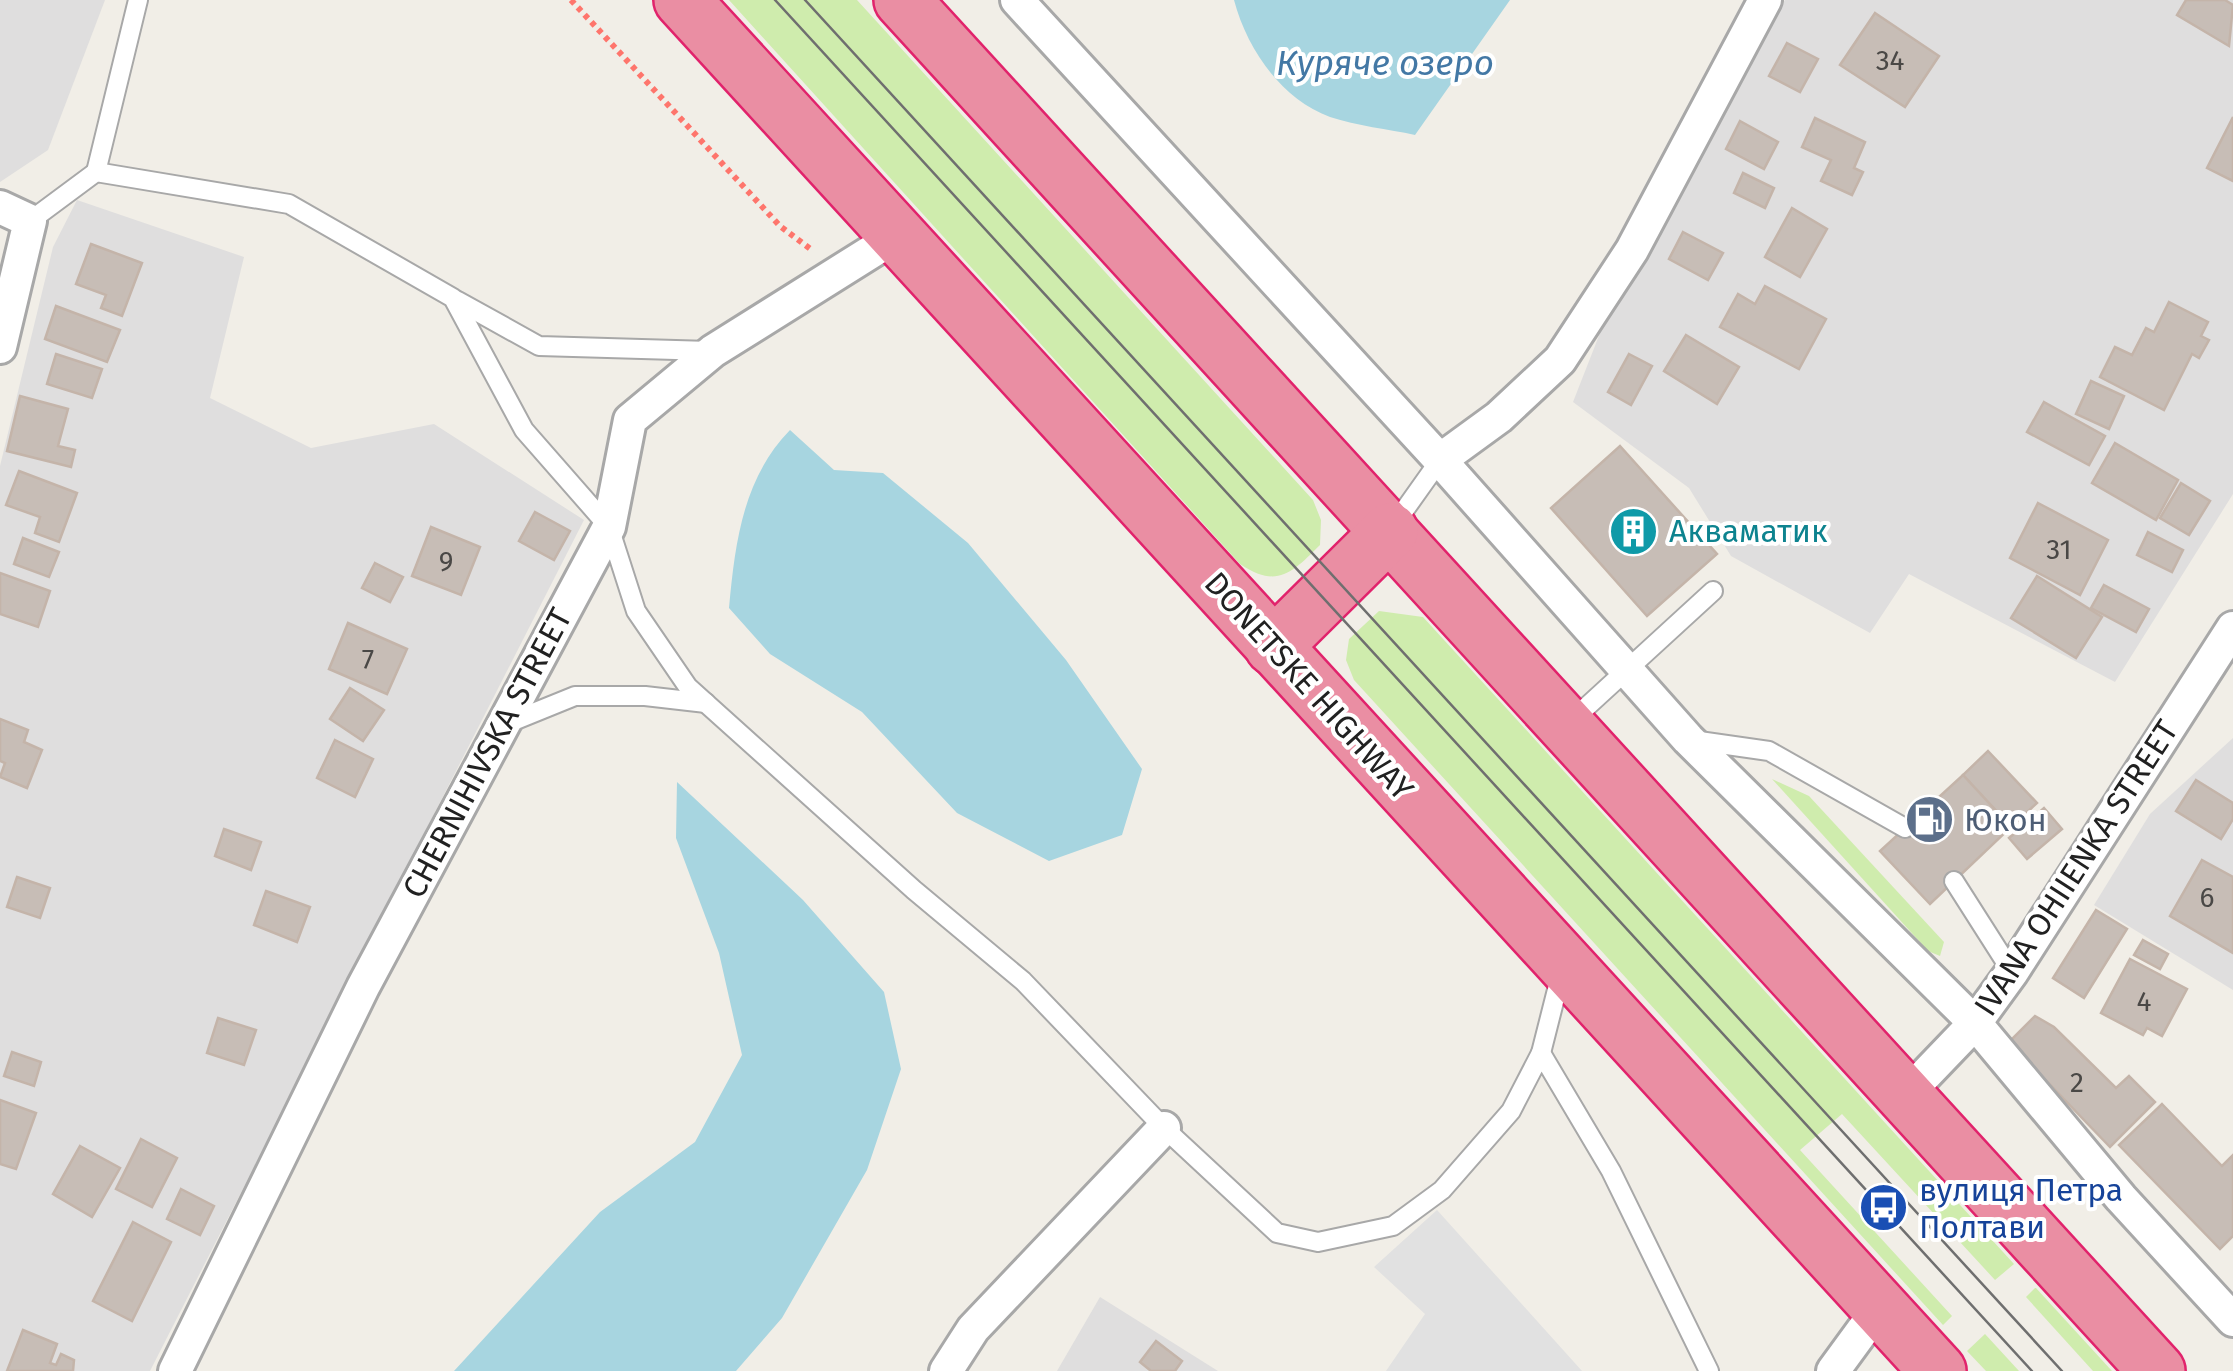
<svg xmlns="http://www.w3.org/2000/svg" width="2233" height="1371" font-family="'Fira Sans',sans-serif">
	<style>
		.residential { fill: #dfdede }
		.grass { fill: #cfecad }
		.parking { fill: #e1e1e1 }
		.water { fill: #a7d5e0 }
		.building { fill: #c7bdb6; stroke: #c4b4a9; stroke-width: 2.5 }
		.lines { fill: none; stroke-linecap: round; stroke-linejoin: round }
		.lane-casing { stroke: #a8a8a8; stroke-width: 22 }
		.street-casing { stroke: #a8a8a8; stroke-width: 38 }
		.highway-casing { stroke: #e1236c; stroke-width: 60 }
		.path { stroke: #fe756c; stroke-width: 6; stroke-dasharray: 5 5; stroke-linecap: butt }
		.lane { stroke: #fff; stroke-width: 18 }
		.street { stroke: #fff; stroke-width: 32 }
		.highway { stroke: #ea8ea3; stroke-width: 55 }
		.tram { stroke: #6f6f6f; stroke-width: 2.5 }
		.labels { text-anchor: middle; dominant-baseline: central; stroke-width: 8; stroke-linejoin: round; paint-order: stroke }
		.number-label { font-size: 28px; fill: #4a4846 }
		.culture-label { font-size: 32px; fill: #0d838f; stroke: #fff; text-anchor: start }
		.street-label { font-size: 32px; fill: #212121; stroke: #fff }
		.service-label { font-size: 32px; fill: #4e5e75; stroke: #fff; text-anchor: start }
		.transit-label { font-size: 32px; fill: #164399; stroke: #fff; text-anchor: start }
		.water-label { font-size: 35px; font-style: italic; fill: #4378a5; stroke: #fff }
	</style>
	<rect width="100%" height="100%" fill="#f1eee7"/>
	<g class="residential">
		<path d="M0,0H105L48,150L0,182Z"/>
		<path d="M1785,0H2233V494L2115,682L1909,574L1870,633L1731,556L1689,488L1573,402L1618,287Z"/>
		<path d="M77,200L244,257L210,398L311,448L434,424L584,520L150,1371H0V466L53,247Z"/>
		<path d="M2233,738V990L2094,905L2150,814Z"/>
		<path d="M1100,1297L1218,1371H1057Z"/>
	</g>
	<g class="grass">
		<path d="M729,0H857L1313,500L1321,520L1320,545C1292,573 1277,589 1240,564Z"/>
		<path d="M1379,611L1423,617L2014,1264L1995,1280L1842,1114L1800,1150L1952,1316L1943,1325L1354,680L1346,660L1349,639Z"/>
		<path d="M1772,779L1809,796L1944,942L1940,956L1928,951Z"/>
		<path d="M2035,1288H2036L2112,1371H2093L2026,1297Z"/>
		<path d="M1985,1334L2019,1371H1986L1967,1351Z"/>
	</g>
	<path class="parking" d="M1437,1210L1582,1371H1386L1425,1314L1374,1267Z"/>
	<g class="water">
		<path d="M1234,0H1510L1415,135C1388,129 1357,126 1330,117C1281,99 1247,49 1234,0Z"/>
		<path d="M790,430L834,470L883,473L968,543L1066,660L1142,769L1122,835L1049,861L957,813L862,712L770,654L729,608C735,543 743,478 790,430Z"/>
		<path d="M677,782L803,900L884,992L901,1069L867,1170L782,1318L736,1371H454L600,1212L695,1142L742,1055L719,953L676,838Z"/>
	</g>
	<g class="building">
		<path d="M2186,0H2225L2233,5L2229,46L2177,15Z"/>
		<path d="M1875,13L1939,56L1905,107L1840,65Z"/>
		<path d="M1787,43L1818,59L1800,92L1769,76Z"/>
		<path d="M2233,117V181L2207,168Z"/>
		<path d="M1815,118L1865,142L1854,168L1863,172L1852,195L1821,181L1831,160L1802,147Z"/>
		<path d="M1740,121L1778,142L1764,169L1726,149Z"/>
		<path d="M1743,173L1774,188L1765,208L1734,193Z"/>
		<path d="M1792,208L1827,229L1800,277L1765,257Z"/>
		<path d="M1683,232L1723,253L1708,280L1669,259Z"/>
		<path d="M91,244L142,263L122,316L101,308L106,295L76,284Z"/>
		<path d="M1765,286L1826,319L1799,369L1720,327L1738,294L1755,304Z"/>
		<path d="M2169,302L2208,322L2201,336L2209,340L2199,358L2192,354L2164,410L2100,377L2115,347L2132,355L2146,328L2154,332Z"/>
		<path d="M56,306L120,330L107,362L45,339Z"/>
		<path d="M1686,335L1739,367L1717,404L1664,371Z"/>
		<path d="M56,354L102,369L92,398L47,384Z"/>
		<path d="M1629,354L1652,366L1631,405L1608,392Z"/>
		<path d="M2091,381L2124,396L2109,429L2076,414Z"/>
		<path d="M20,396L68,409L58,446L75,450L71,467L7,451Z"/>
		<path d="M2044,402L2105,436L2089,465L2027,432Z"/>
		<path d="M2115,443L2178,480L2156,520L2092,483Z"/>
		<path d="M1620,446L1717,554L1647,616L1551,508Z"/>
		<path d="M19,471L77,493L59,542L35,533L40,517L6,505Z"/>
		<path d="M2181,483L2210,501L2189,535L2160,518Z"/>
		<path d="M2038,503L2108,540L2080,595L2010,558Z"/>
		<path d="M535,512L570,531L554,560L519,541Z"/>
		<path d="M431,527L480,547L461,595L412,576Z"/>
		<path d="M2148,532L2183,550L2172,572L2137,555Z"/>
		<path d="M23,538L59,552L49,577L14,564Z"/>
		<path d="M375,563L403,577L390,602L362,588Z"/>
		<path d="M0,573L50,591L38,627L0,614Z"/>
		<path d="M2037,576L2102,617L2076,658L2011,618Z"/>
		<path d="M2104,585L2149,609L2136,632L2091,608Z"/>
		<path d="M348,623L407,649L387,694L329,669Z"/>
		<path d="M350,688L384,710L363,741L330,719Z"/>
		<path d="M0,719L28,730L24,742L42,750L27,788L0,777L5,763L0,761Z"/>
		<path d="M335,740L373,759L355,797L317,778Z"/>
		<path d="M1988,751L2037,803L2011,827L1963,775Z"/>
		<path d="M1963,775L2011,827L1930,904L1880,851Z"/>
		<path d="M2196,780L2233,803V819L2221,839L2176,811Z"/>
		<path d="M2044,808L2062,829L2027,859L2009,838Z"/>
		<path d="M224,829L261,842L251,870L215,856Z"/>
		<path d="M2202,860L2233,877V953L2170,916Z"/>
		<path d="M17,877L50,888L40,918L7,907Z"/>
		<path d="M266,891L310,907L297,942L254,925Z"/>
		<path d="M2096,910L2127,929L2084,998L2053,978Z"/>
		<path d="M2143,940L2168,954L2160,969L2134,955Z"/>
		<path d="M2130,959L2187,989L2162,1036L2147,1028L2143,1035L2101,1013Z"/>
		<path d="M2035,1016L2054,1027L2116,1088L2129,1076L2155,1102L2110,1147L2009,1042Z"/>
		<path d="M218,1018L256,1030L244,1065L207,1053Z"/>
		<path d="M12,1052L41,1062L34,1086L4,1076Z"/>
		<path d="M0,1100L36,1113L16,1169L0,1164Z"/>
		<path d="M2162,1104L2222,1166L2233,1155V1236L2220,1249L2119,1145Z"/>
		<path d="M141,1139L177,1158L152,1207L116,1189Z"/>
		<path d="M80,1146L120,1168L92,1217L53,1194Z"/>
		<path d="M181,1189L214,1206L200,1235L167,1219Z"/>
		<path d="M133,1222L171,1242L132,1321L93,1301Z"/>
		<path d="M23,1330L57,1344L50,1363L56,1365L61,1354L74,1360L73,1371H7Z"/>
		<path d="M1156,1341L1182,1361L1175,1371H1151L1140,1362Z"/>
	</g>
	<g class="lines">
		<defs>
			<g id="lane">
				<path d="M96,172L138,0"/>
				<path d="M30,221L96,172L289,204L453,298L524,430L609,527L636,611L688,687L914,890L1023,981L1164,1128L1277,1233L1318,1242L1393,1226L1442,1190L1511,1111L1541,1053L1611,1171L1709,1371"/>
				<path d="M458,301L539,346L710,351"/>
				<path d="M1391,529L1440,460"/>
				<path d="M1570,722L1713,591"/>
				<path d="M506,724L575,696H645L706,703"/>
				<path d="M1692,740L1769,751L1905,828"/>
				<path d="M1954,881L2012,972"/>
				<path d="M1541,1053L1561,974"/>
			</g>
			<g id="street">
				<path d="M1017,0L1440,460L1688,739L1975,1023L2121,1198L2233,1320"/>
				<path d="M0,207L30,221L0,347"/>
				<path d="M1440,460L1499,417L1560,360L1632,250L1765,0"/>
				<path d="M1905,1096L1975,1023L2012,972L2233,628"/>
				<path d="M175,1371L363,987L609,527L630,420L713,351L898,235"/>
				<path d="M946,1371L973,1329L1164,1128"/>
				<path d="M1833,1371L1879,1308"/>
			</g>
			<g id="highway">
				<path d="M682,0L1938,1371"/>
				<path d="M902,0L2157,1371"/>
				<path d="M1273,647L1390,531"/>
			</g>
		</defs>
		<use href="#lane" class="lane-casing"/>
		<use href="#street" class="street-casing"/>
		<use href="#highway" class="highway-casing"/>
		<path class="path" d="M571,0L780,226L813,251"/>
		<use href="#lane" class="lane"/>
		<use href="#street" class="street"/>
		<use href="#highway" class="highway"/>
		<g class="tram">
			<path d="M775,0L2032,1371"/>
			<path d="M805,0L2062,1371"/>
		</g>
	</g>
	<defs>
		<symbol id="building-disc" viewBox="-11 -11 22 22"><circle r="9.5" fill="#0f9aa8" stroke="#fff"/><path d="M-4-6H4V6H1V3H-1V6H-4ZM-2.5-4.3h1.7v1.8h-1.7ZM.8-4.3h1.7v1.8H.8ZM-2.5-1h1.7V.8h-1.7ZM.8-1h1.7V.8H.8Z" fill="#fff"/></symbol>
		<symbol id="fuel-disc" viewBox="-11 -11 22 22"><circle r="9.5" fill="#5c6f8a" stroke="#fff"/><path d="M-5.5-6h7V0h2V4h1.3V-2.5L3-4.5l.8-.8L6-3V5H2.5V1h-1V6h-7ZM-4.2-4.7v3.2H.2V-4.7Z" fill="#fff"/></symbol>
		<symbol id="bus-disc" viewBox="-11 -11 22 22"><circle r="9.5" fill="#1a4fb4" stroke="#fff"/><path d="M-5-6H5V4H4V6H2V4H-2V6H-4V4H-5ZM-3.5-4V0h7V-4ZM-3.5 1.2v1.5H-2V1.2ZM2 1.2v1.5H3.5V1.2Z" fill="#fff"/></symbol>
	</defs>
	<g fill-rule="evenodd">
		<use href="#building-disc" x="1606" y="504" width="55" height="55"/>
		<use href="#fuel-disc" x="1902" y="792" width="55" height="55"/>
		<use href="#bus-disc" x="1856" y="1180" width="55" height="55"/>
	</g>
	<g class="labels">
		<g class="number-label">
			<text x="1890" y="60">34</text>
			<text x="2059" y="549">31</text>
			<text x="446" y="561">9</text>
			<text x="368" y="659">7</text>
			<text x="2207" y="897">6</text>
			<text x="2144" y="1001">4</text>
			<text x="2077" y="1082">2</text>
		</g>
		<g class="culture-label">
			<text x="1669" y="531">Акваматик</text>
		</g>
		<g class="street-label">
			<text transform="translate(1309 686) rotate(48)">DONETSKE HIGHWAY</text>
			<text transform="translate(487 753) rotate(-62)">CHERNIHIVSKA STREET</text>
			<text transform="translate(2076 868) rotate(-57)">IVANA OHIIENKA STREET</text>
		</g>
		<g class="service-label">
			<text x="1964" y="820">Юкон</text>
		</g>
		<g class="transit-label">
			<text x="1919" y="1190">вулиця Петра<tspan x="1919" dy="37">Полтави</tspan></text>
		</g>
		<g class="water-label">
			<text x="1385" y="63">Куряче озеро</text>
		</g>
	</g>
</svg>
